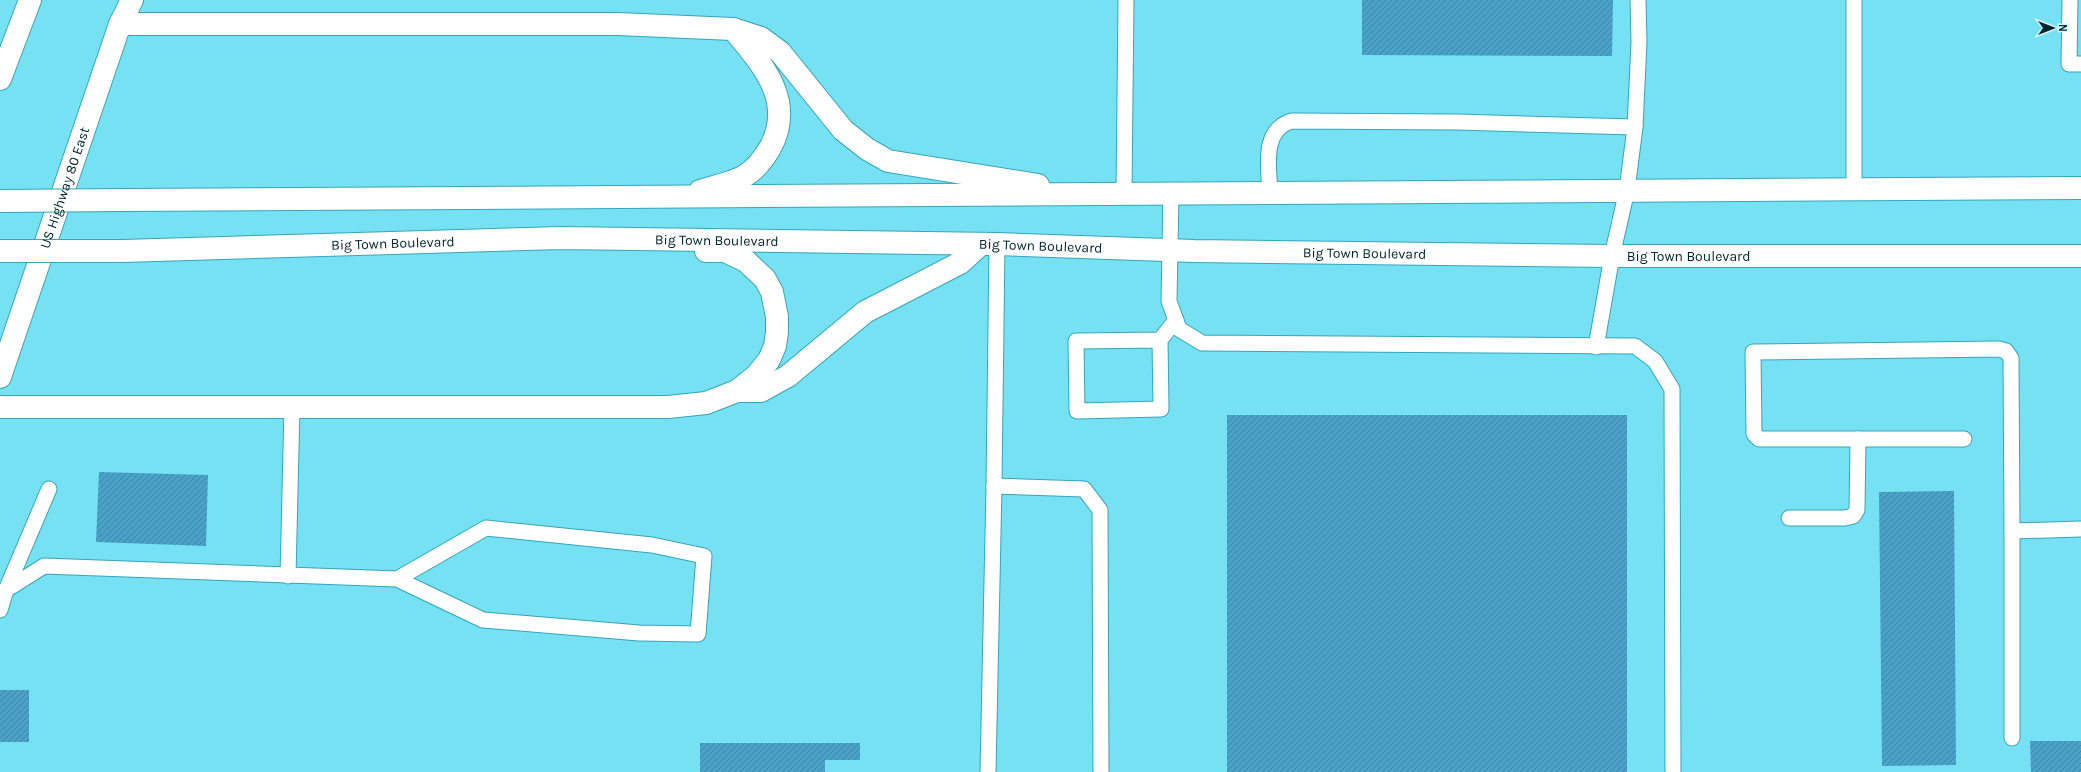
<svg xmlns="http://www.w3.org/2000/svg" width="2081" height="772" font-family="Karla,sans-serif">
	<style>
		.building { fill: url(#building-hatch) }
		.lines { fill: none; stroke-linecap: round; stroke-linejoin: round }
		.lane-casing { stroke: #34a6b8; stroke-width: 17 }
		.secondary-casing { stroke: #34a6b8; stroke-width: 24 }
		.highway-casing { stroke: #34a6b8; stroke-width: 24 }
		.lane { stroke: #fff; stroke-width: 15 }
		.secondary { stroke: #fff; stroke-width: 22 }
		.highway { stroke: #fff; stroke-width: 22 }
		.secondary-bridge-casing { stroke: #34a6b8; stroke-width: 24; stroke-linecap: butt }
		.secondary-bridge { stroke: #fff; stroke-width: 22 }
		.labels { text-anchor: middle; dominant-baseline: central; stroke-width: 3; stroke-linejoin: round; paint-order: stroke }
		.street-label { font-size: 14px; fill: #02262b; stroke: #d1f7fe }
	</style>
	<defs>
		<pattern id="building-hatch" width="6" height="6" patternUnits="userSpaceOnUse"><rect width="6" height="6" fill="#4aa2c9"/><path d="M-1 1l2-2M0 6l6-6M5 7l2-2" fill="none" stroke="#3b84a3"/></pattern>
	</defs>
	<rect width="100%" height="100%" fill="#76e1f3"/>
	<g class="building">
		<path d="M1362,0H1613L1612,56L1362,55Z"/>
		<rect x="1227" y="415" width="400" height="357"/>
		<path d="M99,472L208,475L206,546L96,542Z"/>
		<path d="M1954,491L1956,765L1882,766L1879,492Z"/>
		<rect x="0" y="690" width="29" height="52"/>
		<path d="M2030,741H2081V772H2031Z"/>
		<path d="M700,743H860V760H825V772H700Z"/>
	</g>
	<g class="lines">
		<defs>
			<g id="lane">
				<path d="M2070,0L2069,64H2081"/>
				<path d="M1854,189V0"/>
				<path d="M1270,193C1269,168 1261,131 1291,121L1457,122L1635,127"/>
				<path d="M1124,194L1126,0"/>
				<path d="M1171,194L1169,301L1179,329L1202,343L1635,346L1655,361L1672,389L1673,772"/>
				<path d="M1160,340L1161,409L1077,411L1076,341L1160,340L1176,320"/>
				<path d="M1596,347L1612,256L1627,190L1635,127L1639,42L1638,0"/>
				<path d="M1964,439H1759L1754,434L1753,352L1999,349L2006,351L2011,358L2012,531"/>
				<path d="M994,486L1084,489L1100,510L1101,772"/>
				<path d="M1789,518H1845L1853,516L1857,510L1858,439"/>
				<path d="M288,576L292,406"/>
				<path d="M5,590H6L49,489"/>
				<path d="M0,610L6,590L44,566L397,579L486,528L652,545L704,556L698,634L639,633L483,620L397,579"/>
				<path d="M2012,738V531L2081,529"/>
				<path d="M988,772L994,486L997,244"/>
			</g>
			<g id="secondary">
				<path d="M120,24H618L733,29L761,38L780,52L843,130L867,149L888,161L1038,185"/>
				<path d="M700,191C712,187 736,182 746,175C756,169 764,158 770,148C796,101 762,64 733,29"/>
				<path d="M123,200L2081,188"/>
				<path id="s1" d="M123,251L561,238L997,244L1194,251L1612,256H2081"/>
				<path id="s2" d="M0,377L120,24L132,0"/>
				<path d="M737,391H761L788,376L865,312L960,263L981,244"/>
				<path d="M0,407H668L706,403L737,391L756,376L769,360L775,346L777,332V317L772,292L765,279L746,261L725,251H706"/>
			</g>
			<path id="highway" d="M0,79L30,0"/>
		</defs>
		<use href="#lane" class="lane-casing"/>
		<use href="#secondary" class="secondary-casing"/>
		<use href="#highway" class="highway-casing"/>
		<use href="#lane" class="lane"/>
		<use href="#secondary" class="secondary"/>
		<use href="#highway" class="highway"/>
		<defs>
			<g id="secondary-bridge">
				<path d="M0,201L123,200"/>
				<path d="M0,251H123"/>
			</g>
		</defs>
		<use href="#secondary-bridge" class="secondary-bridge-casing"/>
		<use href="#secondary-bridge" class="secondary-bridge"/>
	</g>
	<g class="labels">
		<g class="street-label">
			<text stroke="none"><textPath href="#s2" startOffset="200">US Highway 80 East</textPath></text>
			<text stroke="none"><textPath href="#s1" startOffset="594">Big Town Boulevard</textPath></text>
			<text stroke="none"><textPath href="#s1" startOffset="270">Big Town Boulevard</textPath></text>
			<text stroke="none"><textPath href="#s1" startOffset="918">Big Town Boulevard</textPath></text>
			<text stroke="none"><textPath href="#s1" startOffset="1242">Big Town Boulevard</textPath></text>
			<text stroke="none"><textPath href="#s1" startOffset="1566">Big Town Boulevard</textPath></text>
		</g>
	</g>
	<g transform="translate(2053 28) rotate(90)" stroke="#d1f7fe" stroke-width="3" paint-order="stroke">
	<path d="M0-3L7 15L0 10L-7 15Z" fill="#02262b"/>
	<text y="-6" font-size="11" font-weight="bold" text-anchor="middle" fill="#02262b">N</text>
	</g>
</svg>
